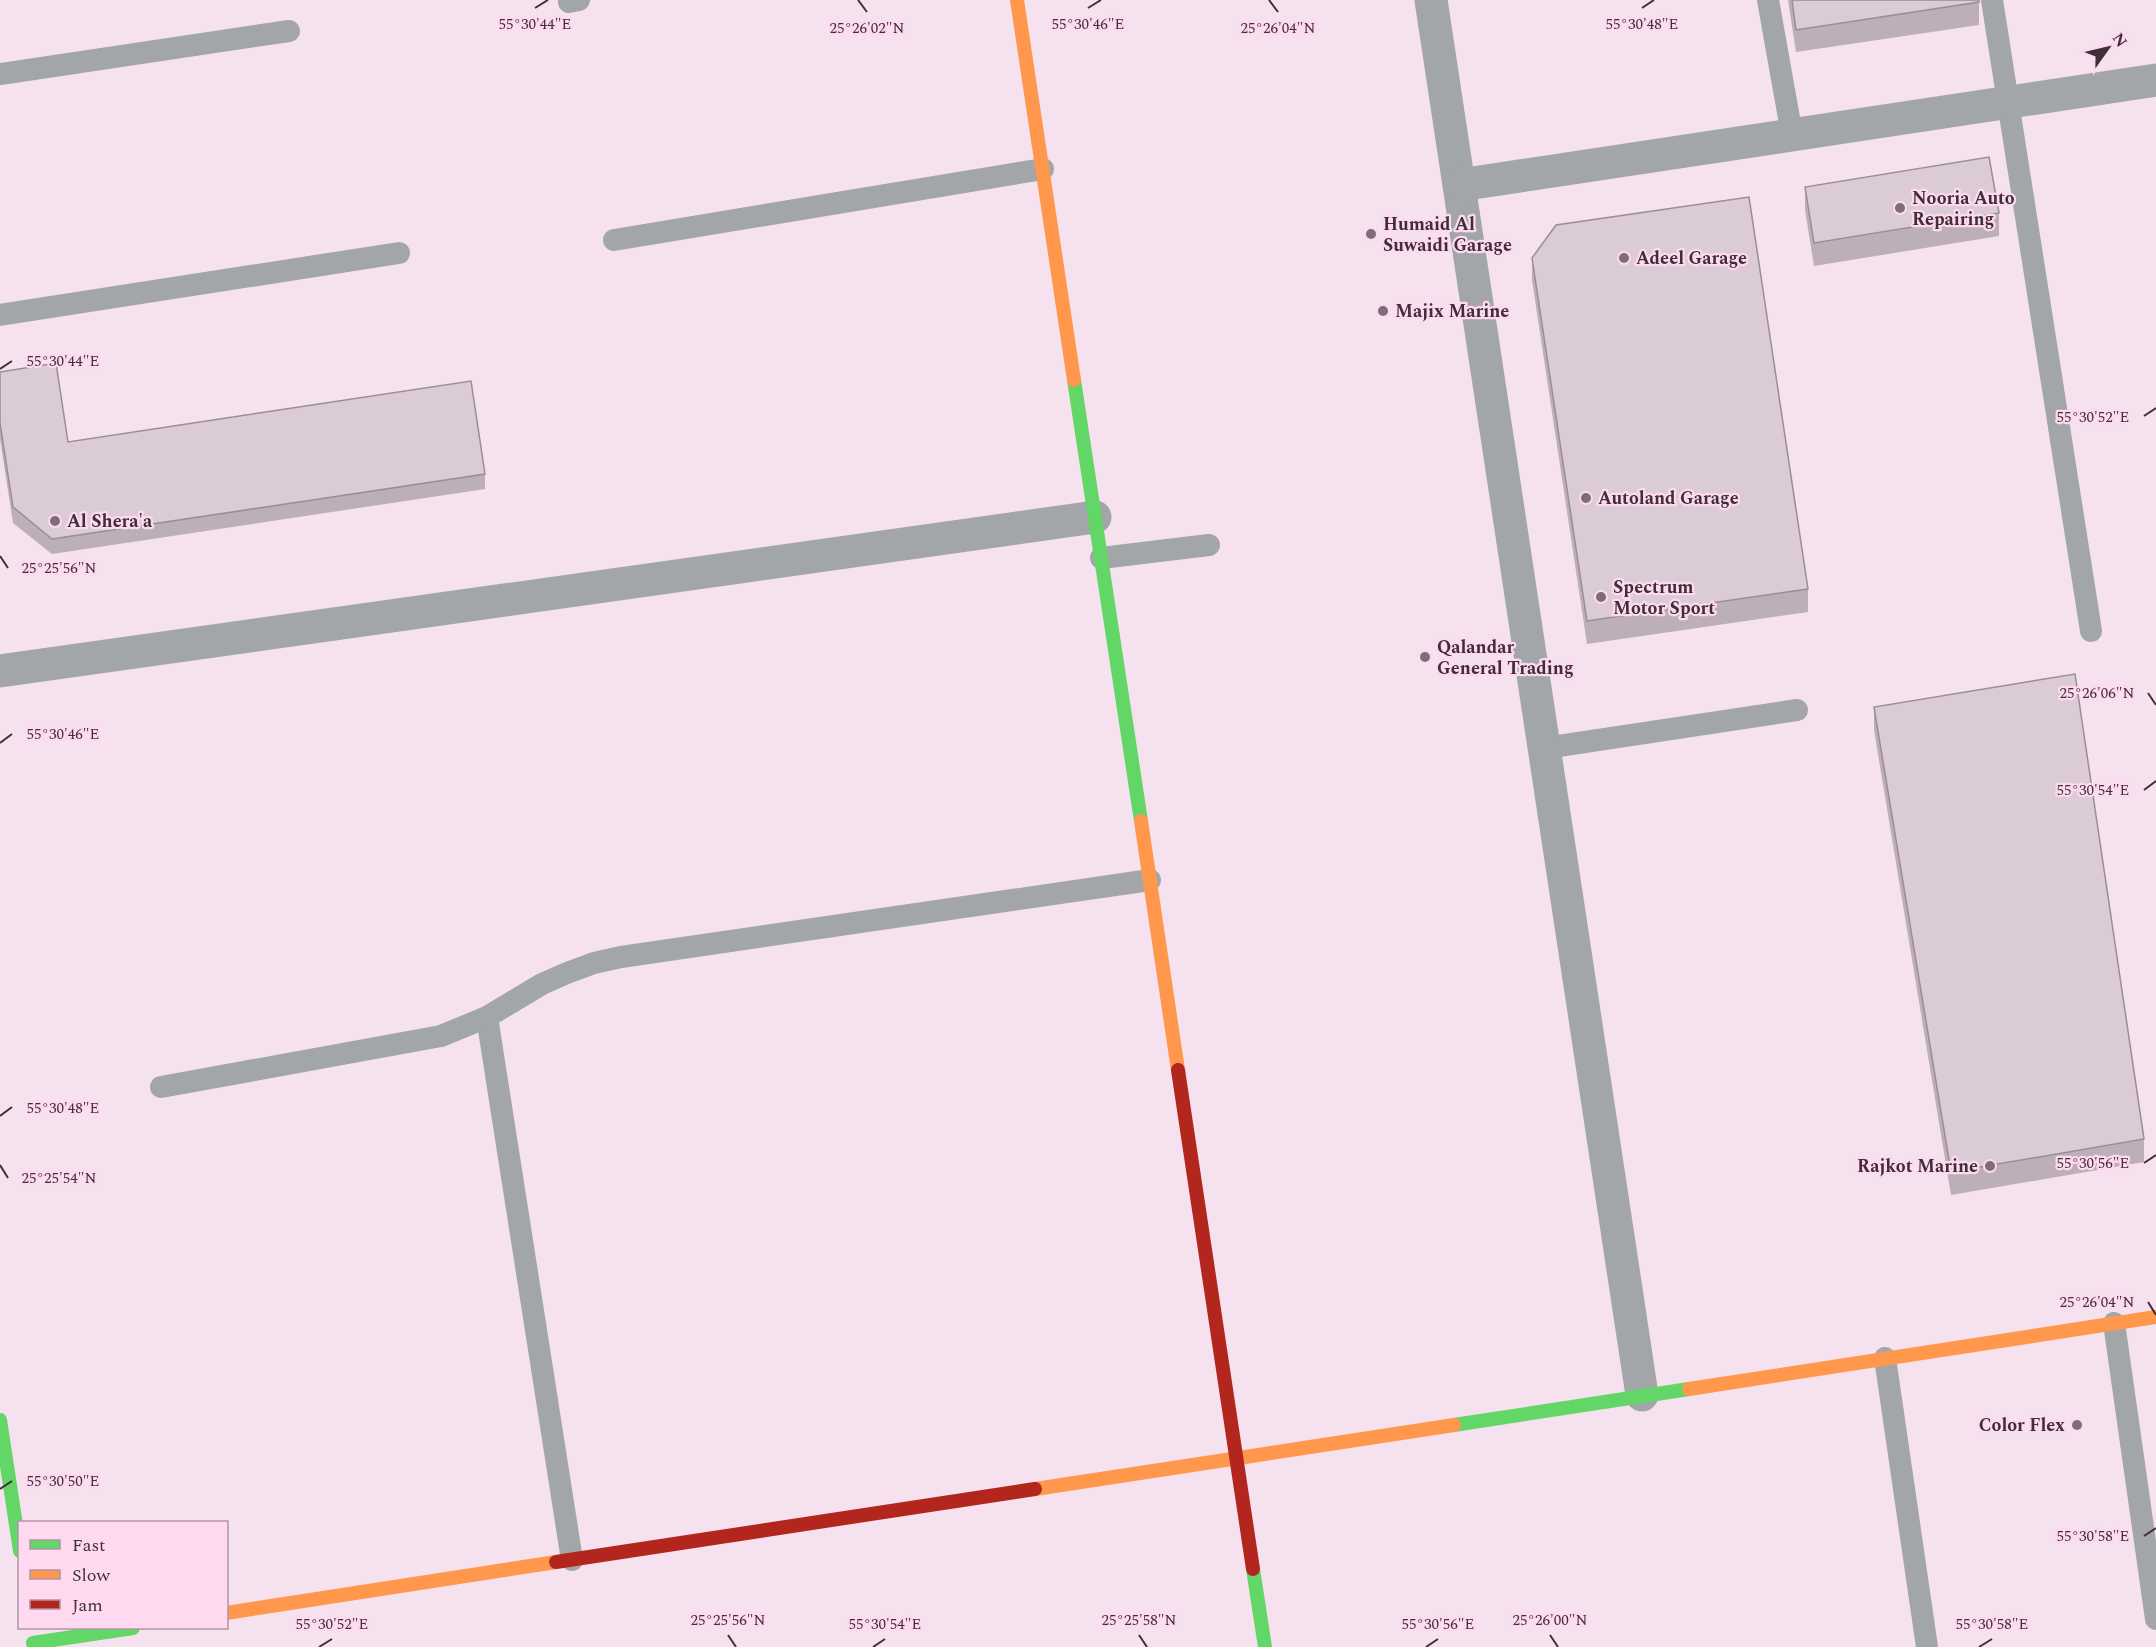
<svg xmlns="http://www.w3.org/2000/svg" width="2156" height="1647" font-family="Spectral,serif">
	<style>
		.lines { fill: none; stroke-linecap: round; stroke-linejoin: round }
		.lane { stroke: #a3a6a9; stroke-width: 22 }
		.street { stroke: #a3a6a9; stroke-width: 33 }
		.fast { stroke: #63d668; stroke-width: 14 }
		.slow { stroke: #ff974d; stroke-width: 14 }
		.jam { stroke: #b3261e; stroke-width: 14 }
		.wall { fill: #bcafb7 }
		.building { fill: #dbcbd5; stroke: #998e95; stroke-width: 1.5 }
		.ticks { fill: none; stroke: #3e2f38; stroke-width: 2 }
		.poi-dot { fill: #7e6d78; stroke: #fed9f0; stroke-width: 2 }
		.labels { text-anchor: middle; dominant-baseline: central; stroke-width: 4.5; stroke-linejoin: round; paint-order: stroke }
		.poi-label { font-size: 18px; font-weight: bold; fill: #3e2f38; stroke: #fed9f0; text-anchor: start }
		.ticks-label { font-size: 15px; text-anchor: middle; fill: #3e2f38; stroke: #fed9f0; stroke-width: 4.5; stroke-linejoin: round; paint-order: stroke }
	</style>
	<rect width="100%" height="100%" fill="#f6e1ee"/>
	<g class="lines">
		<g class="lane">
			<path d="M1768,0L1792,135"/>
			<path d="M1992,0L2091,631"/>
			<path d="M569,2L579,0"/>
			<path d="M0,74L289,31"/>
			<path d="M614,240L1043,169"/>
			<path d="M0,315L399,253"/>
			<path d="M1101,558L1209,545"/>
			<path d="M1545,748L1797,710"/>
			<path d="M487,1017L572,1560"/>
			<path d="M161,1087L441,1036L487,1017L542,984L567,973L594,963L621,957L1150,880"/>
			<path d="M2114,1323L2156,1619"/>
			<path d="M1885,1358L1927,1647"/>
		</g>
		<g class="street">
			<path d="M1431,0L1642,1395"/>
			<path d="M1460,185L2156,80"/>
			<path d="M0,671L1095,517"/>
		</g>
		<g class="fast">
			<path d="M1074,380L1141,821"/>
			<path d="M0,1420L20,1551"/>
			<path d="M1454,1425L1689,1389"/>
			<path d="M1253,1569L1265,1647"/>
			<path d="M33,1643L133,1628"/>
		</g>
		<g class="slow">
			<path d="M1017,0L1074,380"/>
			<path d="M1141,821L1178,1070"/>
			<path d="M1689,1389L2156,1317"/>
			<path d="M1035,1489L1454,1425"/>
			<path d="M226,1613L556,1562"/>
		</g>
		<g class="jam">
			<path d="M1178,1070L1253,1569"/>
			<path d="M556,1562L1035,1489"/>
		</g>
	</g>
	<g class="wall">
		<path d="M1788,0H1979V25L1796,52Z"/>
		<path d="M1805,187L1999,213V236L1814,266L1805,210Z"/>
		<path d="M1532,258L1808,589V612L1587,644L1532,280Z"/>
		<path d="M0,372L68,442L485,474V489L52,554L13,523L0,439Z"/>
		<path d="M1874,707L2144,1139V1162L1951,1195L1874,730Z"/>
	</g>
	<g class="building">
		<path d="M1792,0H1979V2L1796,30Z"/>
		<path d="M1989,157L1999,213L1814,243L1805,187Z"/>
		<path d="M1749,197L1808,589L1587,621L1532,258L1556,225Z"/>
		<path d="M56,363L68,442L471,381L485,474L52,539L13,507L0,423V372Z"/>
		<path d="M2075,674L2144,1139L1951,1172L1874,707Z"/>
	</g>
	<path class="ticks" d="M858,0L867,12M1269,0L1278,12M535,8L548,0M1088,8L1101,0M1642,8L1654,0M0,369L12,361M2144,416L2156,408M0,556L8,568M2148,693L2156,705M0,743L12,734M2144,790L2156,781M0,1116L12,1107M2144,1163L2156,1155M0,1165L8,1178M2148,1302L2156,1315M0,1489L12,1481M2144,1536L2156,1528M728,1635L736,1647M1139,1635L1147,1647M1550,1635L1558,1647M319,1647L332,1639M873,1647L885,1639M1426,1647L1438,1639M1979,1647L1992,1639"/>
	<g class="poi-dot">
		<circle cx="1900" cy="208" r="6"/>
		<circle cx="1371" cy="234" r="6"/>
		<circle cx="1624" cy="258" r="6"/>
		<circle cx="1383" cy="311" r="6"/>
		<circle cx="1586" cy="498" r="6"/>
		<circle cx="55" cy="521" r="6"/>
		<circle cx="1601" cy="597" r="6"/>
		<circle cx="1425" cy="657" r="6"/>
		<circle cx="1990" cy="1166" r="6"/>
		<circle cx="2077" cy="1425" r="6"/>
	</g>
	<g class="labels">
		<g class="poi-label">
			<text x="1912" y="198">Nooria Auto<tspan x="1912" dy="21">Repairing</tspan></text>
			<text x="1383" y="224">Humaid Al<tspan x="1383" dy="21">Suwaidi Garage</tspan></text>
			<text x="1636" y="258">Adeel Garage</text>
			<text x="1395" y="311">Majix Marine</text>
			<text x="1598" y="498">Autoland Garage</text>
			<text x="67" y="521">Al Shera'a</text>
			<text x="1613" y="587">Spectrum<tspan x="1613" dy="21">Motor Sport</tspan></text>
			<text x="1437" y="647">Qalandar<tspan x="1437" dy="21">General Trading</tspan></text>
			<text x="1978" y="1166" text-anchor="end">Rajkot Marine</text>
			<text x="2065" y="1425" text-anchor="end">Color Flex</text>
		</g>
	</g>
	<g class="ticks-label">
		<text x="1642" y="29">55°30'48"E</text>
		<text x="535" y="29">55°30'44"E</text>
		<text x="1088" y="29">55°30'46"E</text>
		<text x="867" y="33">25°26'02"N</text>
		<text x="1278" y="33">25°26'04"N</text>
		<text x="63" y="366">55°30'44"E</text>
		<text x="2093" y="422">55°30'52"E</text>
		<text x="59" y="573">25°25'56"N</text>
		<text x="2097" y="698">25°26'06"N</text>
		<text x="63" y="739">55°30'46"E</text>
		<text x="2093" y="795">55°30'54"E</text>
		<text x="63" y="1113">55°30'48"E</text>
		<text x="2093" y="1168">55°30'56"E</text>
		<text x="59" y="1183">25°25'54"N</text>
		<text x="2097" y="1307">25°26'04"N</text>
		<text x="63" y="1486">55°30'50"E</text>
		<text x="2093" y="1541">55°30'58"E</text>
		<text x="728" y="1625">25°25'56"N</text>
		<text x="1139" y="1625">25°25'58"N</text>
		<text x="1550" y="1625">25°26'00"N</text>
		<text x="332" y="1629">55°30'52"E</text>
		<text x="885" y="1629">55°30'54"E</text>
		<text x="1438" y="1629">55°30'56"E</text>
		<text x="1992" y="1629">55°30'58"E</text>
	</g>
	<rect x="18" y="1521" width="210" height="108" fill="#fed9f0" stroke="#b195a6" stroke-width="1.5"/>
	<rect x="30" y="1540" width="30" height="9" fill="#63d668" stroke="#b195a6" stroke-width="1.5"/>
	<text x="72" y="1551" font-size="18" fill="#3e2f38">Fast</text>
	<rect x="30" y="1570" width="30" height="9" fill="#ff974d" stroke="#b195a6" stroke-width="1.5"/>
	<text x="72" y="1581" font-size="18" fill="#3e2f38">Slow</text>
	<rect x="30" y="1600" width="30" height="9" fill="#b3261e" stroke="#b195a6" stroke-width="1.5"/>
	<text x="72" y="1611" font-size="18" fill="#3e2f38">Jam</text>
	<g transform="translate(2108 48) rotate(56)" stroke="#fed9f0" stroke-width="4.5" paint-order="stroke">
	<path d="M0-4.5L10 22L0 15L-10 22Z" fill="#3e2f38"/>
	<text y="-9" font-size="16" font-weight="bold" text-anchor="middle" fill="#3e2f38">N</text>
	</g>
</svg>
